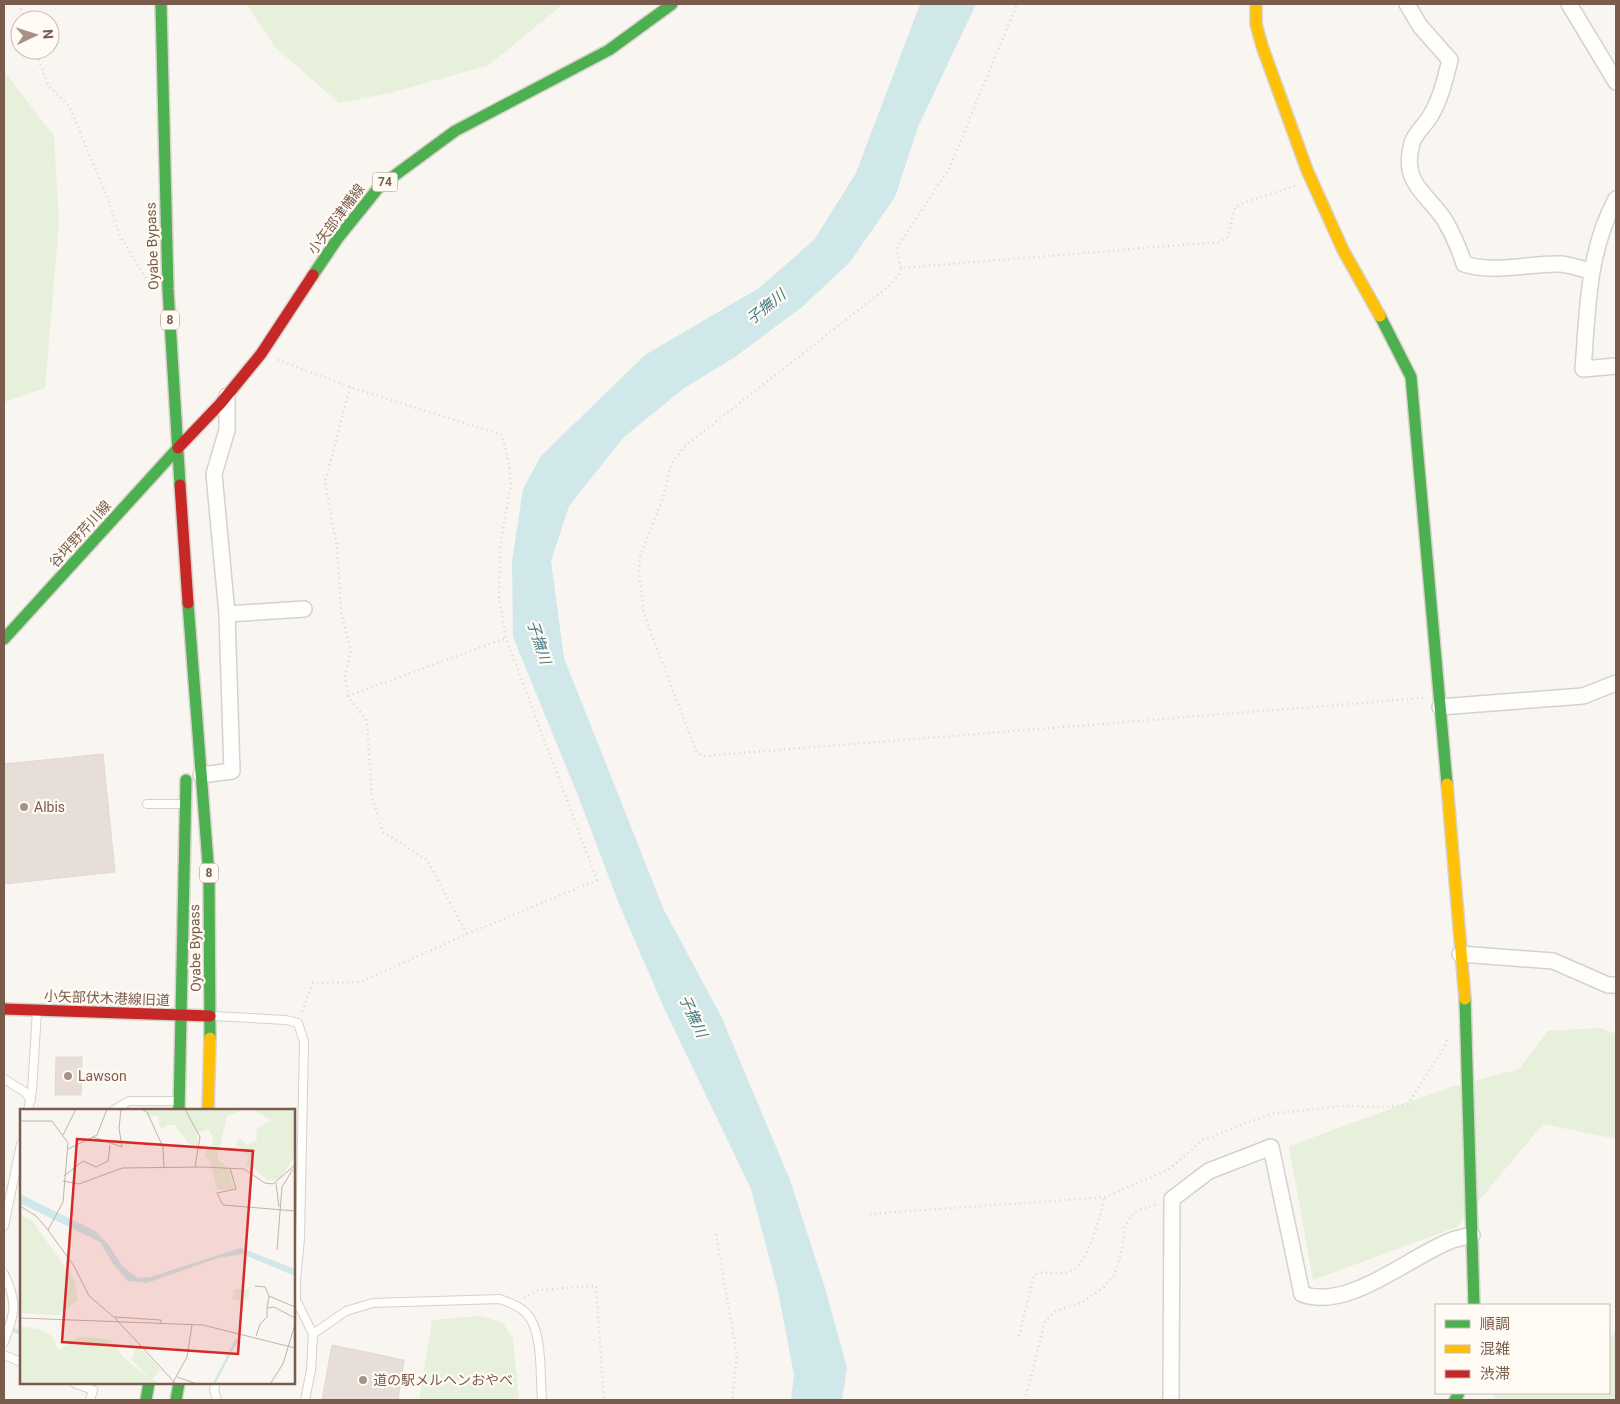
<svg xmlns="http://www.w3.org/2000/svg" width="1620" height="1404" font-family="Roboto,'Noto Sans JP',sans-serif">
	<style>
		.green { fill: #e7f0db }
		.water { fill: #d0e8ea }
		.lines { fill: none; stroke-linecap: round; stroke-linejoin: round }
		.stream { stroke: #d0e8ea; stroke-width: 4.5 }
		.building { fill: #e6ded7; stroke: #e2d8d2 }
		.lane-casing { stroke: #d7d1cb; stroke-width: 10 }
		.street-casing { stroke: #d7d1cb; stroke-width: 18 }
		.fast-casing { stroke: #d9d2cb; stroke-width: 14 }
		.slow-casing { stroke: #d9d2cb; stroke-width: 14 }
		.jam-casing { stroke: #d9d2cb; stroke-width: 14 }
		.path { stroke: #dcd5d0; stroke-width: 2.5; stroke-dasharray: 1 4; stroke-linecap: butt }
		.lane { stroke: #fefefd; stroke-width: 8 }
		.street { stroke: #fefefd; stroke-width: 15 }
		.fast { stroke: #4caf50; stroke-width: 11 }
		.slow { stroke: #ffc107; stroke-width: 11 }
		.jam { stroke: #c62828; stroke-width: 11 }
		.poi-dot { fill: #a69286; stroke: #fffaf3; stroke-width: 2 }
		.labels { text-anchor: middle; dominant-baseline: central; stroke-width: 4.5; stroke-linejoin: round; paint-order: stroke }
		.shield { fill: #fffaf3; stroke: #a28b7f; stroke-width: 1 }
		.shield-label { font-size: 12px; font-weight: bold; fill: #7a5c4d }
		.street-label { font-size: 14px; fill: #7a5c4d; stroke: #fffaf3 }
		.poi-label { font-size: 14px; fill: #7a5c4d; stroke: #fffaf3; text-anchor: start }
		.water-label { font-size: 15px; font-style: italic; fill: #437c86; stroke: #fffaf3 }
		.inset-river { fill: none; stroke: #d0e8ea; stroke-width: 2.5 }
		.inset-road { fill: none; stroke: #c2b3aa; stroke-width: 1 }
		.view { fill: #d62828; fill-opacity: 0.15; stroke: #d62828; stroke-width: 2.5 }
		.inset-edge { fill: none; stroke: #7a5c4d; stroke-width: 2.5 }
	</style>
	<rect width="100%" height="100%" fill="#f9f5f0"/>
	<g class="green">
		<path d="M246,4H563L489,65L390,93L339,103L275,47Z"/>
		<path d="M4,71L54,136L59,222L45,388L4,402Z"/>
		<path d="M1600,1028L1616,1034V1139L1543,1124L1457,1227L1313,1280L1289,1146L1451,1087L1519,1069L1548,1031Z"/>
		<path d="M479,1316L502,1322L513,1338L519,1400H419L432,1320Z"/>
		<path d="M1616,1331V1400H1494L1495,1393H1609V1339Z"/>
	</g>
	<path class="water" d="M920,4H976L918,127L895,197L850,262L802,307L735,357L683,389L624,437L569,506L551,561L564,658L664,910L721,1016L790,1180L825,1288L847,1368L842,1400H791L794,1375L778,1291L751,1189L664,1008L619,904L579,798L513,637L512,562L523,489L541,456L645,355L759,288L814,240L856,173Z"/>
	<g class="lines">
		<path class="stream" d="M4,1326L21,1333"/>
	</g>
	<g class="building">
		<path d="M103,754L115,872L4,884V764Z"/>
		<path d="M56,1057H82L81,1095H55Z"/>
		<path d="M332,1345L404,1360L398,1400H322Z"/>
	</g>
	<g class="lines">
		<defs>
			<g id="lane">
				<path d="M147,804H180"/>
				<path d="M213,1016L286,1020L298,1023L304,1042L300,1239L296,1280V1300L313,1334L311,1370L305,1400"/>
				<path d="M4,1079L25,1092L31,1100"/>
				<path d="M28,1110L32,1091L37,1011"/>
				<path d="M114,1110L129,1101H175"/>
				<path d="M4,1226L21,1144"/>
				<path d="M4,1274C18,1303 15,1313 4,1342"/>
				<path d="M313,1334L346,1311L373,1303L500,1299C510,1303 520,1306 527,1314C543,1331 540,1377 542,1400"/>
				<path d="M4,1355L21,1362"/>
				<path d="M74,1383L93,1390L90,1400"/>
				<path d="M216,1383L214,1390L217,1400"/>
			</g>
			<g id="street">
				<path d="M1407,4L1420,26L1450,60C1445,79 1441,98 1431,115C1426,124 1415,133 1412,143C1401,182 1425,192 1444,219C1453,234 1459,248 1464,264C1497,274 1528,263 1561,264C1571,265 1581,269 1591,271"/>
				<path d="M1569,4L1616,82"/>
				<path d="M1616,199C1587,253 1588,309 1583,369L1616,366"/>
				<path d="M227,614L304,609"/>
				<path d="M1440,707L1583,696L1616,683"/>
				<path d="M201,775L232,771L227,614L214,474L227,430V396"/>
				<path d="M1460,954L1553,961L1608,985H1616"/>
				<path d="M1171,1400L1172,1199L1209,1171L1271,1147L1302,1294C1348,1311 1409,1257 1450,1241C1457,1238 1465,1237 1472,1235"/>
			</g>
			<g id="fast">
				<path d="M161,4L168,289L180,485"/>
				<path d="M313,275L338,238L379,187L455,131L609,50L672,4"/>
				<path d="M1380,316L1411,377L1447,784"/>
				<path d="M188,603L209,876L210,1038"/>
				<path d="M4,639L178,448"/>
				<path d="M1465,999L1474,1305"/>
				<path d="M179,1110L186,780"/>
				<path d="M146,1400L149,1383"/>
				<path d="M176,1400L179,1383"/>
				<path d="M1455,1400L1459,1393"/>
			</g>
			<g id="slow">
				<path d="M1256,4V24L1262,46L1307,170L1343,250L1380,316"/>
				<path d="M1447,784L1465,999"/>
				<path d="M208,1110L210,1038"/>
			</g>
			<g id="jam">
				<path d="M178,448L220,404L261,354L313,275"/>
				<path d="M180,485L188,603"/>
				<path d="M4,1009L210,1016"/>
			</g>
		</defs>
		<use href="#lane" class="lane-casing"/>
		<use href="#street" class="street-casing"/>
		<use href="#fast" class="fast-casing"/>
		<use href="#slow" class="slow-casing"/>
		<use href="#jam" class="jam-casing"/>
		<g class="path">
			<path d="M19,4L25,20"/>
			<path d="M35,50L48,85L69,106L107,196L120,236L147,280"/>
			<path d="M1295,186L1245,202L1235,207L1228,237L1219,242L901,268L900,273L889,286L686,445L671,464L664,495L640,557L639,571L644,614L696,751L703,756L1423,698"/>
			<path d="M901,268L897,251L898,246L949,169L1017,4"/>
			<path d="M278,360L350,387L502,435L509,465L511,484L500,547L499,598L506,638L597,880L467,934L360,982L313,983L302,1012"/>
			<path d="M350,387L325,482L337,546L341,612L351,650L345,676L348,696L367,721L372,797L383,832L427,860L467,934"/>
			<path d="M348,696L506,638"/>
			<path d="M870,1214L1105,1197L1168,1170L1203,1140L1270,1114L1340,1106L1390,1107L1408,1104L1445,1046L1448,1036"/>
			<path d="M716,1234L737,1356L732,1400"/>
			<path d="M524,1298L539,1290L596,1286L604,1400"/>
			<path d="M1019,1336L1034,1275C1046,1269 1056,1276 1068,1272C1089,1267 1099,1216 1105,1197"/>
			<path d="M1025,1400L1045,1321L1056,1311L1083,1302L1104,1287L1115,1274L1122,1249L1125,1226L1134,1212L1157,1204"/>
		</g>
		<use href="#lane" class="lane"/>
		<use href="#street" class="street"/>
		<use href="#fast" class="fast"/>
		<use href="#slow" class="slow"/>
		<use href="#jam" class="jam"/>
	</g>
	<g class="poi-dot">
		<circle cx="24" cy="807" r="5"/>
		<circle cx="68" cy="1076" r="5"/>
		<circle cx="363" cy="1380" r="5"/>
	</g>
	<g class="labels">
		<g class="shield">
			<rect x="372.5" y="172.5" width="25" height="19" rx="4"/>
			<rect x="161" y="310.5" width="18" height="19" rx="4"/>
			<rect x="200" y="863.5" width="18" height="19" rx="4"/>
		</g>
		<g class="shield-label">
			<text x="385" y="182">74</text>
			<text x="170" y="320">8</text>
			<text x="209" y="873">8</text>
		</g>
		<g class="street-label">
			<text transform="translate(336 219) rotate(-53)">小矢部津幡線</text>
			<text transform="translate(152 246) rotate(-92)">Oyabe Bypass</text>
			<text transform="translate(80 534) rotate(-48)">谷坪野芹川線</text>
			<text transform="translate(195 948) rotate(-91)">Oyabe Bypass</text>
			<text transform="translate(107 998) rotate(2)">小矢部伏木港線旧道</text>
		</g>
		<g class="poi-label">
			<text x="34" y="807">Albis</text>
			<text x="78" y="1076">Lawson</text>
			<text x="373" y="1380">道の駅メルヘンおやべ</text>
		</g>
		<g class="water-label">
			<text transform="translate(766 307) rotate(-39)">子撫川</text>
			<text transform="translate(539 642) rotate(72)">子撫川</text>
			<text transform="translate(693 1016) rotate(65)">子撫川</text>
		</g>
	</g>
	<g transform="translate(20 1109)">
		<rect width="275" height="275" fill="#f9f5f0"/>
		<path d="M127,0H224L207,7L197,49L209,61L214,80L197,81L190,52L185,48L187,38L192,39L193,27L188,20L176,24L178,37L169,35L155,16H148L144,19L140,18L138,7L127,8ZM233,0H275V47L261,68L255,71L248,72L234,59L226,57L229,47L215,35L220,30L227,36L231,34L237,30L236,21L250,11ZM0,105L13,113L55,172L58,191L39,206L0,204ZM215,180H229V189L223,193L212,190ZM0,217L22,221L32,227L39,242L60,227L91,231L104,249L131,271L111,250L118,236L141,261L132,270L140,275H0Z" fill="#e7f0db"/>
		<path d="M0,85L75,122L88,135L103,158L118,169L130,168L221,139L275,160V167L222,145L198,149L127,174L108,172L93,155L80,133L0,94Z" fill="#d0e8ea"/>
		<path class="inset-river" d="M194,275L217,230"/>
		<path class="inset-road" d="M121,0L127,3L143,38L144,59M165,0L180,28L175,58M0,12H32L48,34L43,93L28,121M43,26L56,0M73,28L102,38L99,19L101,1L94,0M48,40L77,26L87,0M210,59L216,80L197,84L203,96L275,102M44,67L63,52L76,58L88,52L90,36M43,72L59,75L102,59L183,58L224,60L245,74L253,75L275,56M256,74L259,98M0,97L16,107L28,121L54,157L69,187L95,209L156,275M257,141L262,78L273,60M235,177L245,178L249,187L275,198M249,187L247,199L254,198L275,209M95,208L141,211V215M0,209L183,216L275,239M236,227L240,215L247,208V199M157,268L177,275M152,275L167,248L172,216M250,275L263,255L275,215"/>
		<path class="view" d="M57,30L233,42L218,245L42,233Z"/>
		<rect width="275" height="275" class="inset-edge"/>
	</g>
	<rect width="1620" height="1404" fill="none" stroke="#7a5c4d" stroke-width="10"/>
	<rect x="1435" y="1304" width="175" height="90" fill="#fffaf3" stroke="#cabbb1"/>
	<rect x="1445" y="1320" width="25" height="8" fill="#4caf50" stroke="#cabbb1"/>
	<text x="1480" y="1329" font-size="15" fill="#7a5c4d">順調</text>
	<rect x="1445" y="1345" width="25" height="8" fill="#ffc107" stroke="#cabbb1"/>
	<text x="1480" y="1354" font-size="15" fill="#7a5c4d">混雑</text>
	<rect x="1445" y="1370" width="25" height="8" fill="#c62828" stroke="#cabbb1"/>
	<text x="1480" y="1379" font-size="15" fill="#7a5c4d">渋滞</text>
	<g transform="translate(35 35) rotate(86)"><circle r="24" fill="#fffaf3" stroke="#cabbb1"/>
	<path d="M0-4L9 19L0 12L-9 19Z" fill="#a69286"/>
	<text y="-8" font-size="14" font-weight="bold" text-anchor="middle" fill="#7a5c4d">N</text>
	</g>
</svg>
